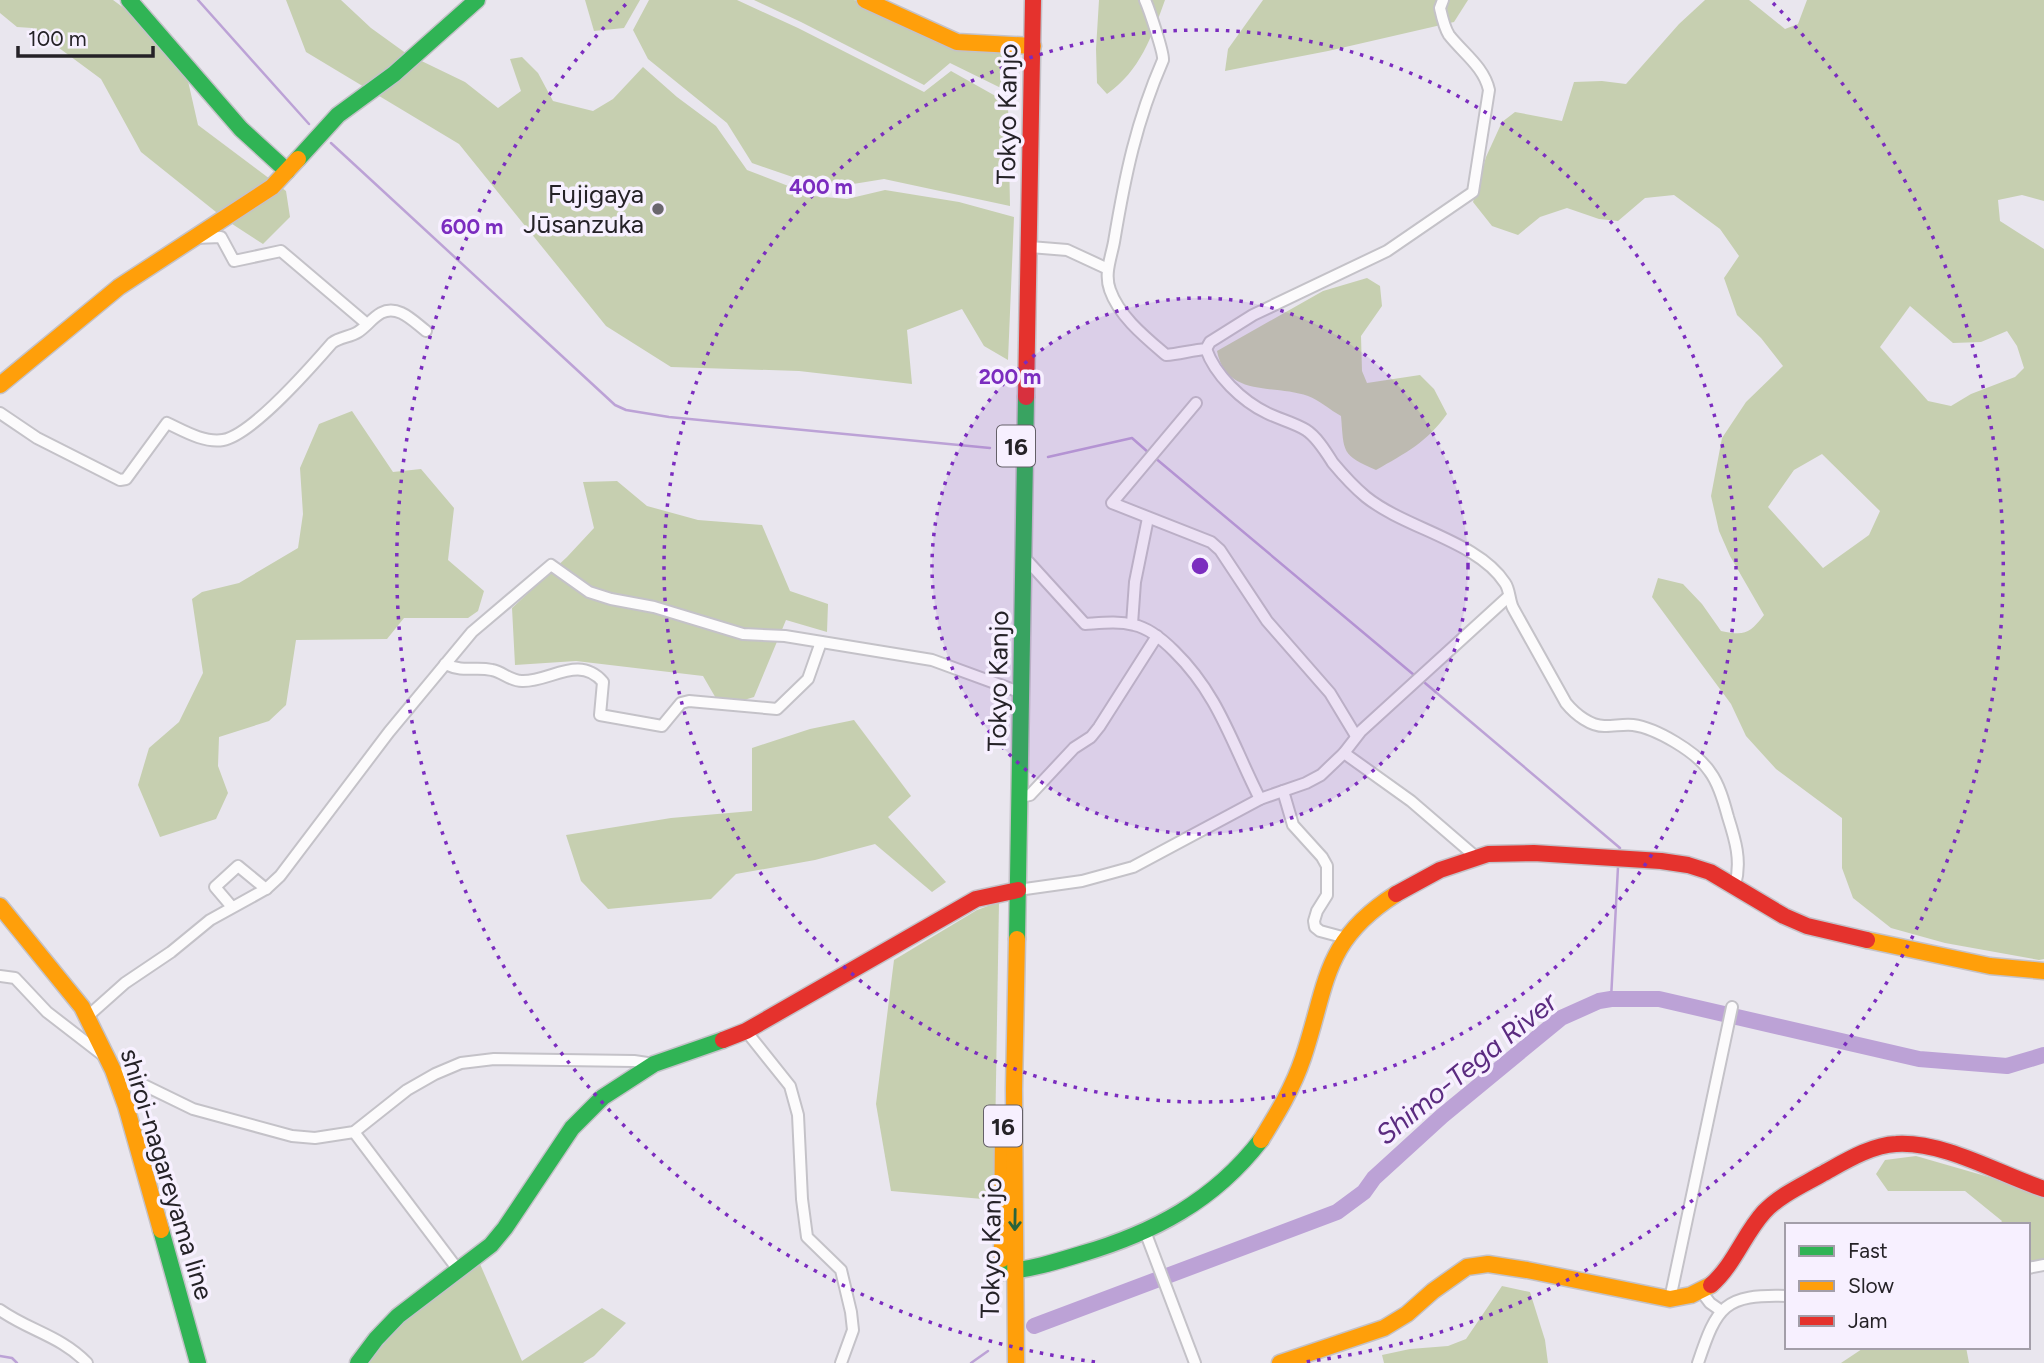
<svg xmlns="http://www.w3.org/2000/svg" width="2044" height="1363" font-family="Figtree,sans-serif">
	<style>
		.green { fill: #c6cfb0; fill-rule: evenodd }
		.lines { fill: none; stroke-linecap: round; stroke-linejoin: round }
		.stream { stroke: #bca2d6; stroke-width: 2.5 }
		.river { stroke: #bca2d6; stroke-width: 16 }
		.street-casing { stroke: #c4c2c8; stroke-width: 14 }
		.fast-casing { stroke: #c4c2c8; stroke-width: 19 }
		.slow-casing { stroke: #c4c2c8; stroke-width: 19 }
		.jam-casing { stroke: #c4c2c8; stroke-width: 19 }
		.street { stroke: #fcfbfc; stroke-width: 10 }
		.fast { stroke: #30b455; stroke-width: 16 }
		.slow { stroke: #ff9f0a; stroke-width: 16 }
		.jam { stroke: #e5322d; stroke-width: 16 }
		.oneway { stroke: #2a643c }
		.ring { fill: none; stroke: #7b2cbf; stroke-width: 3.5; stroke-dasharray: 3.5 7 }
		.poi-dot { fill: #6a676d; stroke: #f7f0ff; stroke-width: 2.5 }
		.labels { text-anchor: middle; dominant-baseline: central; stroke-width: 7; stroke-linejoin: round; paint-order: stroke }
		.shield { fill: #f7f0ff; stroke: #646068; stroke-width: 2 }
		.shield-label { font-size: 24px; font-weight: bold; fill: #252227 }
		.street-label { font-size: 26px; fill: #252227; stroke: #f7f0ff }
		.poi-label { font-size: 26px; fill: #252227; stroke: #f7f0ff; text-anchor: end }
		.water-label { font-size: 28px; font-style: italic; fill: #5b2b80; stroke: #f7f0ff }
		.centre { fill: #7b2cbf; stroke: #f7f0ff; stroke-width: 3.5 }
		.ring-label { font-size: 21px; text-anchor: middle; font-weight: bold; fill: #7b2cbf; stroke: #f7f0ff; stroke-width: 7; stroke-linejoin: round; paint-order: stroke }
	</style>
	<rect width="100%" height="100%" fill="#e9e6ee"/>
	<g class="green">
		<path d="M0,0H113L181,50L198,125L286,191L290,217L263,244L226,220L141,152L101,79L32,28L17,27L0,13Z"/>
		<path d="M286,0H341L371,28L407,54L465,82L498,108L521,91L510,59L522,57L538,73L553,101L593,111L613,99L643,67L677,97L716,126L747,170L814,196L847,199L885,190L959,202L1014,217L1008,360L984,346L962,309L907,330L912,384L799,371L671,367L606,326L459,144L306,52Z"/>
		<path d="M585,0H640L624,28L594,31Z"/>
		<path d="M649,0H737L798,28L924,92L951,71L1008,103L1010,206L884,179L847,185L813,184L752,163L727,123L648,59L633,30Z"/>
		<path d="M754,0H854L1003,49L1005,90L950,63L924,85L801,22Z"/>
		<path d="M1099,0H1165C1152,36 1140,71 1107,94L1097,83L1096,49Z"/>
		<path d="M1263,0H1468L1454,22L1328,51L1225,71L1228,49Z"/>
		<path d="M1705,0H1749L1785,29L1798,24L1807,0H2044V201L2022,195L1998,200L2000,221L2044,249V959L2039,960L1945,943L1891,928L1853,898L1842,868V818L1776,769L1746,736L1731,704L1652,597L1658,578L1683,584L1702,604L1721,631C1745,636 1749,634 1764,615L1730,556L1719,531L1711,496L1722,438L1746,402L1783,366L1761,338L1737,315L1724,278L1739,256L1720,229L1674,195L1645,198L1618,221L1599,219L1567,208L1540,217L1518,235L1492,226L1473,202L1486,157L1502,122L1515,112L1562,121L1574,82L1602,81L1626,84L1679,24ZM1910,306L1953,343L1981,342L2007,331L2017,346L2024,368L2015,377L1971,394L1951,406L1928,401L1880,347ZM1822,454L1880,511L1869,535L1823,568L1768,507L1794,470Z"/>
		<path d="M1367,278L1380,286L1382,306L1361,336L1362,371L1367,383L1420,375L1434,389L1447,414C1427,442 1406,453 1376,470C1341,455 1344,452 1341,416C1330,410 1319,400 1308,396C1274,384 1226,398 1217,351L1323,291Z"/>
		<path d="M352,411L393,472L421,469L454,508L448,560L484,591L478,611L468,618H404L387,639L296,640L286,705L269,721L219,737L218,766L228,793L216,819L160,837L138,785L149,748L179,722L203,673L192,599L202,592L239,583L298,548L303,514L300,468L319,424Z"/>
		<path d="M617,481L647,506L698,520L762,525L790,591L828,604L827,632L786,620L754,697L721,707L703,676L576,661L515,665L512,608L567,557L594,528L583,482Z"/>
		<path d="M854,720L911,796L888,817L946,882L932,892L875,844L815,860L736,874L711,899L608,909L581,881L566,835L671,818L752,811V748L810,729Z"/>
		<path d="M999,902L994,1200L891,1191L876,1104L894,960L977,910Z"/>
		<path d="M1916,1156L2044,1193V1260L2028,1264V1225H1999L2002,1221L1965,1191H1888L1876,1174L1885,1160Z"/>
		<path d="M480,1264L522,1361L602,1308L626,1323L594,1356L583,1363H369L391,1335L420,1307Z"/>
		<path d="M1502,1286L1530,1292L1545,1340L1548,1363H1384L1382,1355L1410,1349L1448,1346L1466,1339Z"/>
		<path d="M1865,1347H1966L1969,1363H1841Z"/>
	</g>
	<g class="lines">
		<g class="stream">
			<path d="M198,0L309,124"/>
			<path d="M331,143L615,405L626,410L669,417L990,448"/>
			<path d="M1048,457L1132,438L1149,453"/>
			<path d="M1154,457L1414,675"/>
			<path d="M1425,683L1620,848L1619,851"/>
			<path d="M1611,999L1618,867"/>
			<path d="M0,1356L12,1358L17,1363"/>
			<path d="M971,1363L988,1351"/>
		</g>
		<path class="river" d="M1034,1326L1337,1212L1364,1192L1374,1178L1442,1116L1561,1018L1599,1001L1611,999H1659L1919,1059L2007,1066L2044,1055"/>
		<defs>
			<g id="street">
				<path d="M1145,0C1149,9 1164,53 1163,60C1136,122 1125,176 1114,242C1111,258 1104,274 1110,290C1119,316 1145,337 1166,355C1179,354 1193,350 1206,349L1210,342L1253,315L1387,251L1473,192L1489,90C1484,67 1463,53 1449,35C1444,27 1442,17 1440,8L1443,0"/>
				<path d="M195,238L221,237L234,261L281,251L367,324"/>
				<path d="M1030,247L1067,250L1108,269"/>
				<path d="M1206,349C1215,375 1242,401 1267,413C1279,419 1295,423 1306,430C1317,437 1326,452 1333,463C1343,475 1354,487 1366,497C1406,529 1478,541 1505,583C1510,590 1509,600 1513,608L1566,703C1575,714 1591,727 1606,726C1615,726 1624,724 1633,725C1656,728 1697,752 1710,772C1719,784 1724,802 1728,817C1735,839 1742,861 1735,885"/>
				<path d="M1196,403L1112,503L1211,542L1220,550L1267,621L1330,693L1356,736"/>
				<path d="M0,413L37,438L120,480L126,479L167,423C184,431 204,443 223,440C252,435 312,366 332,343C340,337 350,337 358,332C366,327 372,318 381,313C398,304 413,321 426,331"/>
				<path d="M1024,557L1085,624C1102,623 1118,621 1134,625C1149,628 1163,640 1174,651C1219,695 1232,744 1260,799"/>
				<path d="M1132,624L1135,582L1148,518"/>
				<path d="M445,664C465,673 474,666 492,670C503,672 510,681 522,681C550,682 579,654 603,682L600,715L662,726L681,703L689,701L777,709L808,679L821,642"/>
				<path d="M1344,753L1411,801L1476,857"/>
				<path d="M1283,791L1293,825L1322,857L1327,866V895L1317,911L1314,921L1315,927L1320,931L1346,938"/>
				<path d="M1020,797L1030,795L1074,748L1091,737L1099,727L1157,636"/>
				<path d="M1018,890L1082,881L1133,867L1260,799L1306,783L1321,775L1344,753L1361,731L1508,597"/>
				<path d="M232,907L215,887L238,866L266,889"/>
				<path d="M0,976L15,978L47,1012L104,1056"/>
				<path d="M88,1016L125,983L171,952L210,920L266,889L280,876L389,732L472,632L551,565L589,592L611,599L654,607L743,634L785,636L932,660L1022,693"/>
				<path d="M746,1031L790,1086L798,1115L802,1199L807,1237L841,1270L851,1312L853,1330L841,1363"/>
				<path d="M113,1070L193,1109L292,1136L315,1138L354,1132L407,1090L435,1074L461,1063L494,1059L634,1061L654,1064"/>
				<path d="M354,1132L459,1271"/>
				<path d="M1146,1234L1195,1363"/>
				<path d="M2028,1268L2044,1265"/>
				<path d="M1701,1291L1710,1303L1720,1310"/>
				<path d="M1670,1299L1732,1007"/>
				<path d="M0,1310C30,1331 61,1336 87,1363"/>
				<path d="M1698,1363C1717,1306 1724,1294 1787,1296"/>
			</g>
			<g id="fast">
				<path d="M129,0L241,129L287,171"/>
				<path d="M298,159L338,115L394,74L477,0"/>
				<path d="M1017,939L1026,397"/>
				<path d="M161,1230L198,1363"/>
				<path d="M1002,1272C1029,1270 1055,1262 1081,1254C1153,1233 1214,1201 1261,1140"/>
				<path d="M358,1363L376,1339L398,1316L491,1245L505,1228L572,1128L603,1097L654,1064L723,1040"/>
			</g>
			<g id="slow">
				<path d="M865,0L957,42L1033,46"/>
				<path d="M0,385L119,287L272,187L298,159"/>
				<path d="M0,906L82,1007L113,1070L126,1106L161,1230"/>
				<path d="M1867,940L1990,966L2044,971"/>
				<path d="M1261,1140C1277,1114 1293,1088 1303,1058C1328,984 1322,941 1396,894"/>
				<path d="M1002,1259L1003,1121"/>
				<path d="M1016,1363L1014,1089L1017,939"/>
				<path d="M1280,1363L1384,1328L1407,1314L1433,1291L1467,1267L1488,1264L1527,1270L1670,1299L1691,1295L1711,1285"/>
			</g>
			<g id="jam">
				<path d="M1026,397L1033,0"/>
				<path d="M1396,894L1440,870L1488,854L1534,853L1661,861L1688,865L1710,872L1784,916L1807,926L1867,940"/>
				<path d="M723,1040L746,1031L976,899L1018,890"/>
				<path d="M1711,1285C1734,1265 1744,1234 1764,1212C1780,1195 1803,1185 1822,1174C1844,1162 1871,1145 1896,1144C1944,1141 1999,1174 2044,1189"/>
			</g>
		</defs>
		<use href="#street" class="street-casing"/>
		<use href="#fast" class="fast-casing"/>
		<use href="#slow" class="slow-casing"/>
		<use href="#jam" class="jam-casing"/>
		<use href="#street" class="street"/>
		<use href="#fast" class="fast"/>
		<use href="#slow" class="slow"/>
		<use href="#jam" class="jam"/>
	</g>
	<defs><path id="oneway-shaft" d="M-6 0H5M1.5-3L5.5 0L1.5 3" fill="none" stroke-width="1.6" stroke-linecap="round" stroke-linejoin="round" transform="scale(1.75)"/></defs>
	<use class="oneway" href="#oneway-shaft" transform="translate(1015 1220) rotate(91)"/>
	<circle cx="1200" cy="566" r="268" fill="#7b2cbf" fill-opacity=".12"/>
	<g class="ring">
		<circle cx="1200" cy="566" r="268"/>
		<circle cx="1200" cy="566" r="536"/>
		<path d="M1095 1362A803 803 0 0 1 627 3M1773 3A803 803 0 0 1 1305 1362"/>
	</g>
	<circle class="poi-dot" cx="658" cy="209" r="7"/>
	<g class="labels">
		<g class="shield">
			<rect x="997" y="425.5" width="38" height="41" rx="5"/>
			<rect x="984" y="1105.5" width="38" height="41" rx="5"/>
		</g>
		<g class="shield-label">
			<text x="1016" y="446">16</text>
			<text x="1003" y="1126">16</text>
		</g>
		<g class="street-label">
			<text transform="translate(1007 114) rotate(-89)">Tokyo Kanjo</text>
			<text transform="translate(998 681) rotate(-89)">Tokyo Kanjo</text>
			<text transform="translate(167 1174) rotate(73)">shiroi-nagareyama line</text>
			<text transform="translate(991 1248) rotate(-89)">Tokyo Kanjo</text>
		</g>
		<g class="poi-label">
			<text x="644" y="194">Fujigaya<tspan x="644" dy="30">Jūsanzuka</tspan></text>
		</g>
		<g class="water-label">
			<text transform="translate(1466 1068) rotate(-39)">Shimo-Tega River</text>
		</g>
	</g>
	<circle cx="1200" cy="566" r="10" class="centre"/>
	<g class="ring-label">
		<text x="821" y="194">400 m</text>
		<text x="472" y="234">600 m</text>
		<text x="1010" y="384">200 m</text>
	</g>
	<rect x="1785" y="1223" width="245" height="126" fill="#f7f0ff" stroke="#a39ea9" stroke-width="2"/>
	<rect x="1799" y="1246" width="35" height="10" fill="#30b455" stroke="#a39ea9" stroke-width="2"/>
	<text x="1848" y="1258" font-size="21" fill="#252227">Fast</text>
	<rect x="1799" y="1281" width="35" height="10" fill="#ff9f0a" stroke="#a39ea9" stroke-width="2"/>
	<text x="1848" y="1293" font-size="21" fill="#252227">Slow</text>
	<rect x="1799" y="1316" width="35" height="10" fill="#e5322d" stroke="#a39ea9" stroke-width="2"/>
	<text x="1848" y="1328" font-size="21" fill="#252227">Jam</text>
	<path d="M18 46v10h135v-10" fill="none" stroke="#252227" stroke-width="3.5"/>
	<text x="28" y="46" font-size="21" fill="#252227" stroke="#f7f0ff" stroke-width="5" paint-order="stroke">100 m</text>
</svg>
